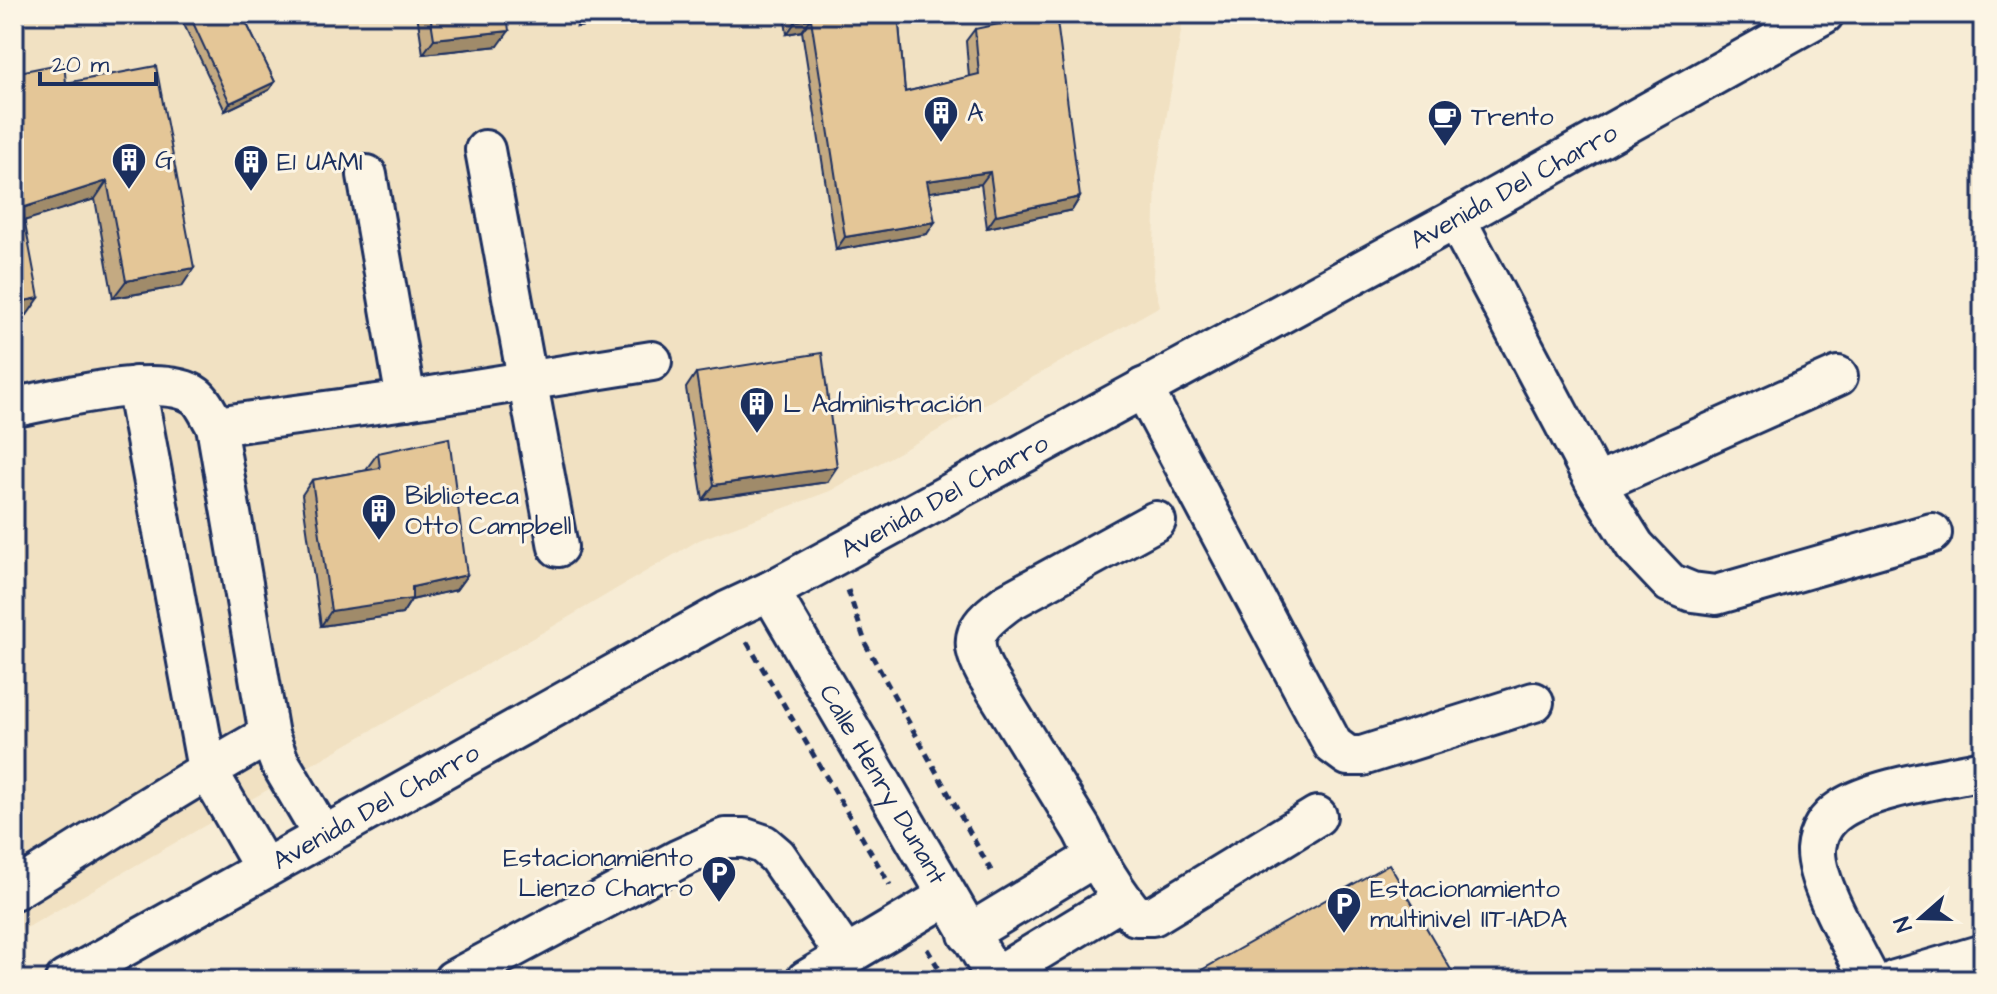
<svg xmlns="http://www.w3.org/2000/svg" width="1997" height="994" font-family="'Architects Daughter',sans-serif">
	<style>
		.built { fill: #f1e1c2 }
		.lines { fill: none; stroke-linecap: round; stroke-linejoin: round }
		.minor-casing { stroke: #1b2f5e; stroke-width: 44 }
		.path { stroke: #1b2f5e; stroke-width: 5; stroke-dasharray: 8 6; stroke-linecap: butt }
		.minor { stroke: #fcf5e5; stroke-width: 38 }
		.wall { fill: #c4aa82; stroke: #1b2f5e; stroke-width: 2 }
		.shaded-wall { fill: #a08b6a; stroke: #1b2f5e; stroke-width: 2 }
		.building { fill: #e4c697; stroke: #1b2f5e; stroke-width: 2 }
		.labels { text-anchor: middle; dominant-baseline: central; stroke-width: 6; stroke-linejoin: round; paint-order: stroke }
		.poi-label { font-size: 26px; fill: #1b2f5e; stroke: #fcf5e5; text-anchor: start }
		.street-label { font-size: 26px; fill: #1b2f5e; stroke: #fcf5e5 }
	</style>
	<rect width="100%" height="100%" fill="#f7ecd5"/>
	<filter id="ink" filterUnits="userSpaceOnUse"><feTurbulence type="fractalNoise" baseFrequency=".0125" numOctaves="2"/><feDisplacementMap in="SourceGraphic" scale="16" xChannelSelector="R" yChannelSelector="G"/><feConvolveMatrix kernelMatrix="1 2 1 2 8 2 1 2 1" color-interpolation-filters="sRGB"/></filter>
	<g filter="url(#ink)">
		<path class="built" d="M14,14H1184L1156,178L1153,280L1160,306L830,491L699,540L552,627L14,935Z"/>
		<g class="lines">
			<defs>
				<g id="minor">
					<path d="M485,150L558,547"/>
					<path d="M367,175L406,400"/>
					<path d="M1456,219L1596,484L1635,546L1670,583L1692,592L1716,595L1932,533"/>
					<path d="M136,386L207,769L264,868"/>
					<path d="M1143,388L1333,745L1348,756H1362L1534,702"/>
					<path d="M14,407C56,400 162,371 196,396C204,402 210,417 216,426L269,735L279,761L323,836"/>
					<path d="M216,426L406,400L652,361"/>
					<path d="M1596,484L1838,376"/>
					<path d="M1156,521L1008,602C976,626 966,636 986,674L1082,830C1097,861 1114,890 1136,916H1153L1317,816"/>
					<path id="s1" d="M770,591L997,980"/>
					<path d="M14,890C99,839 181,783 269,735"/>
					<path d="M968,934L1095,857"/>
					<path d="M995,977L1122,900"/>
					<path id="s2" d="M65,980L727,611L770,591L1456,219L1824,14"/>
					<path d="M453,980L679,859L725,838H745L763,844L777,856L846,956"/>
					<path d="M806,980L947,896"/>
					<path d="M1870,980C1854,948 1815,883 1816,850C1817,833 1827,818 1841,809C1875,787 1942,779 1983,770"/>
					<path d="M1895,980L1983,954"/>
				</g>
			</defs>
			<use href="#minor" class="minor-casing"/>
			<g class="path">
				<path d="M848,590L866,645L994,876"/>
				<path d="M747,642L890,885"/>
				<path d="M927,949L946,980"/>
			</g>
			<use href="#minor" class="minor"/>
		</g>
		<g class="wall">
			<path d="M179,14H242L275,82L269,90L225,111Z"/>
			<path d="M417,14H507L498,46L423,54Z"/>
			<path d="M574,14H654L577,27Z"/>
			<path d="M784,14H898L905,92L969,77L966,41L975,29L1080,197L1072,210L987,228L981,184L929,192L927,234L836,250L802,31L787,34Z"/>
			<path d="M14,73L66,83L182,286L113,298L95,199L24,220L27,315L14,318Z"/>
			<path d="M696,373L827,482L703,500L686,388Z"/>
			<path d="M378,453L467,575L456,590L411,600L402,614L321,626L302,495L312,480L368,470L367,468Z"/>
		</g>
		<g class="shaded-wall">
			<path d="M586,14H654L577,27Z"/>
			<path d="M811,19L802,31L787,34L796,21Z"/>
			<path d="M509,31L498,46L423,54L434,39Z"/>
			<path d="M275,82L269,90L225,111L230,103Z"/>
			<path d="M990,172L981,184L918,194L927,181Z"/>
			<path d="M107,181L95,199L14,224L22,208Z"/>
			<path d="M1080,197L1072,210L987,228L996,215Z"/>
			<path d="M935,222L927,234L836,250L845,237Z"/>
			<path d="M194,268L182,286L113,298L126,281Z"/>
			<path d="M39,298L27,315L14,318V303Z"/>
			<path d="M837,467L827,482L703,500L714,485Z"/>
			<path d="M467,575L456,590L411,600L402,614L321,626L331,611L412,587Z"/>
		</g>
		<g class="building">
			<path d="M189,14H242L275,82L230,103Z"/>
			<path d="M430,14H507L509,31L434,39Z"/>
			<path d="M795,14H898L905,92L979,74L975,29L1046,14H1056L1080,197L996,215L990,172L927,181L935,222L845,237L811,19L796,21Z"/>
			<path d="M64,63L66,83L156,66L194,268L126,281L107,181L22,208L39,298L14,303V95H16L14,73Z"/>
			<path d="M822,353L837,467L714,485L696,373Z"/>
			<path d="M449,438L467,575L412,587V599L331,611L312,480L380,468L378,453Z"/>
			<path d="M1389,864L1457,980H1184Z"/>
		</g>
	</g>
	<defs>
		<symbol id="building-pin" viewBox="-11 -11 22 30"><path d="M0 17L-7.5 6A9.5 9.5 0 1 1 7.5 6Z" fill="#1b2f5e" stroke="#fcf5e5"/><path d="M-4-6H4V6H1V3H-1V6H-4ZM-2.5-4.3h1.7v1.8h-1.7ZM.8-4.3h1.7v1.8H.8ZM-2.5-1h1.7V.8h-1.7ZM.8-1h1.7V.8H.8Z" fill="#fff"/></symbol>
		<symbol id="cafe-pin" viewBox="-11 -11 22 30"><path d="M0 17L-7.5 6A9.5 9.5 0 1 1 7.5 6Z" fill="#1b2f5e" stroke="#fcf5e5"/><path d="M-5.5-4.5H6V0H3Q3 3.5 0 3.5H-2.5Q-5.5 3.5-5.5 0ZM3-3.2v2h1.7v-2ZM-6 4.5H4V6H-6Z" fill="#fff"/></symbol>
		<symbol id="parking-pin" viewBox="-11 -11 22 30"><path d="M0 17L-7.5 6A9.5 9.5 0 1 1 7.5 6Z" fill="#1b2f5e" stroke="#fcf5e5"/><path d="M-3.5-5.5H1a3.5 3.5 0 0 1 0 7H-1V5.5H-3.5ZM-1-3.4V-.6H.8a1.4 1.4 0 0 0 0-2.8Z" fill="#fff"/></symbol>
	</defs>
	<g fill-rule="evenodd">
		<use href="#building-pin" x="921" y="93" width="40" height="54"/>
		<use href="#cafe-pin" x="1425" y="97" width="40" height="54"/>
		<use href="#building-pin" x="109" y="140" width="40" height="54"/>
		<use href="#building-pin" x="231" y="142" width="40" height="54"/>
		<use href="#building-pin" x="737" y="384" width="40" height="54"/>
		<use href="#building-pin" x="359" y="491" width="40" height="54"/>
		<use href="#parking-pin" x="699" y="853" width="40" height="54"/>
		<use href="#parking-pin" x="1324" y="884" width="40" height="54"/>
	</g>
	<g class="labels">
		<g class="poi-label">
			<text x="967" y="113">A</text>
			<text x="1471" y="117">Trento</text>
			<text x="155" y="160">G</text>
			<text x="277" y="162">E1 UAMI</text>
			<text x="783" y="404">L Administración</text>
			<text x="405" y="496">Biblioteca<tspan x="405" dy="30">Otto Campbell</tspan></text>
			<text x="693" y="858" text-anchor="end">Estacionamiento<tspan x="693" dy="30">Lienzo Charro</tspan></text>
			<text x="1370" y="889">Estacionamiento<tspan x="1370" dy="30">multinivel IIT-IADA</tspan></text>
		</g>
		<g class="street-label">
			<text stroke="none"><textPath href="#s2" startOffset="1652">Avenida Del Charro</textPath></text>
			<text stroke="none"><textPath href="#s2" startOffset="1004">Avenida Del Charro</textPath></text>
			<text stroke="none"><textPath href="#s1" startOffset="224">Calle Henry Dunant</textPath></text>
			<text stroke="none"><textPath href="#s2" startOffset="356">Avenida Del Charro</textPath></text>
		</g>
	</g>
	<rect width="1997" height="994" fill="none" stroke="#fcf5e5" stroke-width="48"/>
	<rect x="24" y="24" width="1949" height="946" fill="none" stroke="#1b2f5e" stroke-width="3" filter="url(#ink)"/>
	<g transform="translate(1921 918) rotate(250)" stroke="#fcf5e5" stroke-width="6" paint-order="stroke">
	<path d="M0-6L14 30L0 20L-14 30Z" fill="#1b2f5e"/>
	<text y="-12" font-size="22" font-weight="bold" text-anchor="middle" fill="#1b2f5e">N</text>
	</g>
	<path d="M40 72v12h116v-12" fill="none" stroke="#1b2f5e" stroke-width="4"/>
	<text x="52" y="72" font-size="24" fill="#1b2f5e" stroke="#fcf5e5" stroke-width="6" paint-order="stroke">20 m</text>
</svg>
